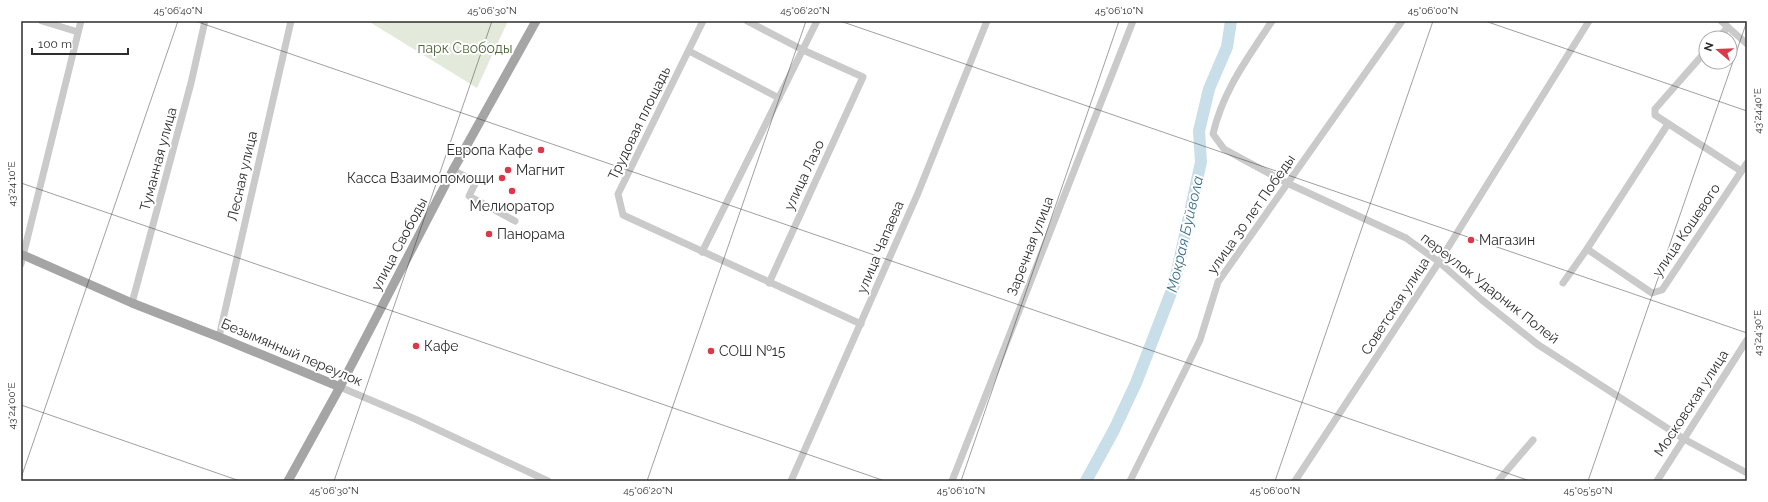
<svg xmlns="http://www.w3.org/2000/svg" width="1768" height="502" font-family="Raleway,sans-serif">
	<style>
		.green { fill: #e4eadb }
		.lines { fill: none; stroke-linecap: round; stroke-linejoin: round }
		.river { stroke: #c8dee9; stroke-width: 12 }
		.minor { stroke: #cacaca; stroke-width: 7 }
		.major { stroke: #a5a5a5; stroke-width: 9 }
		.ticks { fill: none; stroke: #2d2d2d; stroke-width: 1; stroke-opacity: 0.45 }
		.poi-dot { fill: #dd374a; stroke: #fff; stroke-width: 1.5 }
		.labels { text-anchor: middle; dominant-baseline: central; stroke-width: 4; stroke-linejoin: round; paint-order: stroke }
		.park-label { font-size: 14px; fill: #52673d; stroke: #fff }
		.street-label { font-size: 14px; fill: #2d2d2d; stroke: #fff }
		.poi-label { font-size: 14px; fill: #2d2d2d; stroke: #fff; text-anchor: start }
		.water-label { font-size: 15px; font-style: italic; fill: #3f718b; stroke: #fff }
		.neatline { fill: none; stroke: #2d2d2d; stroke-width: 1.5 }
		.ticks-label { font-size: 10px; text-anchor: middle; fill: #2d2d2d }
	</style>
	<rect width="100%" height="100%" fill="#fff"/>
	<path class="green" d="M368,21H508L477,88Z"/>
	<g class="lines">
		<path class="river" d="M1086,481L1114,430L1136,383L1174,285L1201,162L1199,131L1209,89L1227,47L1231,21"/>
		<g class="minor">
			<path d="M42,21L78,32"/>
			<path d="M703,21L618,194L623,215L861,324"/>
			<path d="M747,21L803,50L863,77L769,283"/>
			<path d="M1272,21C1248,58 1223,90 1213,134L1224,149L1287,183L1406,238L1439,262L1482,300L1537,344L1684,439L1747,473"/>
			<path d="M1721,21L1747,44"/>
			<path d="M1718,38L1728,27"/>
			<path d="M689,51L779,98"/>
			<path d="M1706,51L1655,109V115L1741,171"/>
			<path d="M453,170L476,182L469,196L515,221"/>
			<path d="M1587,249L1652,293L1662,290L1747,163"/>
			<path d="M702,252L817,21"/>
			<path d="M21,264L81,21"/>
			<path d="M1563,283L1587,249L1668,124"/>
			<path d="M132,303L191,83L205,21"/>
			<path d="M219,337L291,21"/>
			<path d="M340,387L415,419L548,481"/>
			<path d="M791,481L918,193L987,21"/>
			<path d="M952,481L1133,21"/>
			<path d="M1130,481L1200,340L1218,282L1402,21"/>
			<path d="M1295,481L1439,262L1589,21"/>
			<path d="M1498,481L1533,440"/>
			<path d="M1657,481L1747,340"/>
		</g>
		<g class="major">
			<path d="M23,255L132,303L219,337L340,387"/>
			<path d="M288,481L340,387L453,170L536,21"/>
		</g>
	</g>
	<path class="ticks" d="M195,21L1530,481M840,21L1747,333M1485,21L1747,111M21,183L885,481M21,405L240,481M21,478L178,21M334,481L492,21M647,481L806,21M961,481L1119,21M1275,481L1433,21M1588,481L1747,21"/>
	<g class="poi-dot">
		<circle cx="541" cy="150" r="4"/>
		<circle cx="508" cy="170" r="4"/>
		<circle cx="502" cy="178" r="4"/>
		<circle cx="512" cy="191" r="4"/>
		<circle cx="489" cy="234" r="4"/>
		<circle cx="1471" cy="240" r="4"/>
		<circle cx="416" cy="346" r="4"/>
		<circle cx="711" cy="351" r="4"/>
	</g>
	<g class="labels">
		<g class="park-label">
			<text x="465" y="48">парк Свободы</text>
		</g>
		<g class="street-label">
			<text transform="translate(639 123) rotate(-64)">Трудовая площадь</text>
			<text transform="translate(158 159) rotate(-75)">Туманная улица</text>
			<text transform="translate(804 175) rotate(-65)">улица Лазо</text>
			<text transform="translate(242 176) rotate(-77)">Лесная улица</text>
			<text transform="translate(1251 214) rotate(-55)">улица 30 лет Победы</text>
			<text transform="translate(1686 230) rotate(-56)">улица Кошевого</text>
			<text transform="translate(399 244) rotate(-62)">улица Свободы</text>
			<text transform="translate(1030 246) rotate(-69)">Заречная улица</text>
			<text transform="translate(880 247) rotate(-67)">улица Чапаева</text>
			<text transform="translate(1490 288) rotate(38)">переулок Ударник Полей</text>
			<text transform="translate(1395 306) rotate(-57)">Советская улица</text>
			<text transform="translate(292 352) rotate(23)">Безымянный переулок</text>
			<text transform="translate(1691 403) rotate(-57)">Московская улица</text>
		</g>
		<g class="poi-label">
			<text x="533" y="150" text-anchor="end">Европа Кафе</text>
			<text x="516" y="170">Магнит</text>
			<text x="494" y="178" text-anchor="end">Касса Взаимопомощи</text>
			<text x="512" y="206" text-anchor="middle">Мелиоратор</text>
			<text x="497" y="234">Панорама</text>
			<text x="1479" y="240">Магазин</text>
			<text x="424" y="346">Кафе</text>
			<text x="719" y="351">СОШ №15</text>
		</g>
		<g class="water-label">
			<text transform="translate(1185 234) rotate(-77)">Мокрая Буйвола</text>
		</g>
	</g>
	<rect width="1768" height="502" fill="none" stroke="#ffffff" stroke-width="44"/>
	<g transform="translate(1718 50) rotate(289)"><circle r="19" fill="#ffffff" stroke="#ababab"/>
	<path d="M0-3L7 15L0 10L-7 15Z" fill="#dd374a"/>
	<text y="-6" font-size="11" font-weight="bold" text-anchor="middle" fill="#2d2d2d">N</text>
	</g>
	<path d="M32 48v6h96v-6" fill="none" stroke="#2d2d2d" stroke-width="2"/>
	<text x="38" y="48" font-size="12" fill="#2d2d2d" stroke="#ffffff" stroke-width="3" paint-order="stroke">100 m</text>
	<rect x="22" y="22" width="1724" height="458" class="neatline"/>
	<g class="ticks-label">
		<text x="178" y="14">45°06'40"N</text>
		<text x="492" y="14">45°06'30"N</text>
		<text x="805" y="14">45°06'20"N</text>
		<text x="1119" y="14">45°06'10"N</text>
		<text x="1433" y="14">45°06'00"N</text>
		<text transform="translate(1757 111) rotate(-90)" y="4">43°24'40"E</text>
		<text transform="translate(11 184) rotate(-90)" y="4">43°24'10"E</text>
		<text transform="translate(1757 333) rotate(-90)" y="4">43°24'30"E</text>
		<text transform="translate(11 406) rotate(-90)" y="4">43°24'00"E</text>
		<text x="334" y="494">45°06'30"N</text>
		<text x="648" y="494">45°06'20"N</text>
		<text x="961" y="494">45°06'10"N</text>
		<text x="1275" y="494">45°06'00"N</text>
		<text x="1588" y="494">45°05'50"N</text>
	</g>
</svg>
